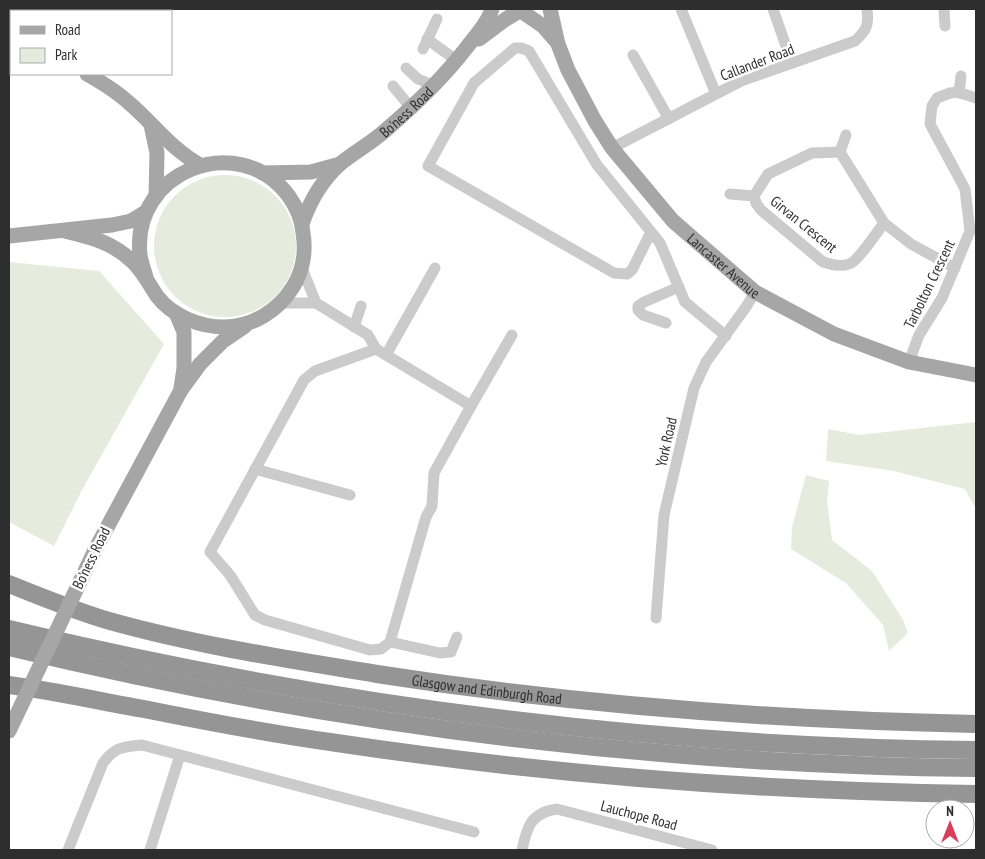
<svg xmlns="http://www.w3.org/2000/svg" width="985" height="859" font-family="'PT Sans Narrow',sans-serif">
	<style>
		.green { fill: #e6ebdd }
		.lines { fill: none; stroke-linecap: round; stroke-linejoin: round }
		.minor { stroke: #cbcbcb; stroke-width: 11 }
		.major { stroke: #a6a6a6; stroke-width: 15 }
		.highway { stroke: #959595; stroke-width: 18 }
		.major-bridge { stroke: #a6a6a6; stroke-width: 15 }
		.labels { text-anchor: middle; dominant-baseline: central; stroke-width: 5; stroke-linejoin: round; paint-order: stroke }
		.street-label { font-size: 15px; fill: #2e2e2e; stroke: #fff }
	</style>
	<rect width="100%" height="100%" fill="#fff"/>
	<g class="green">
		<circle cx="225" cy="246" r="71"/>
		<path d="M9,262L99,271L164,344L82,490L54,546L9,522Z"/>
		<path d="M976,422V509L965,489L894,471L826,461L828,429L859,435Z"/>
		<path d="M806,475L829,481L827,501L832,540L872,571L903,620L908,633L889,651L883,625L846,583L791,549L792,527Z"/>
	</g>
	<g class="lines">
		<g class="minor">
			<path d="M681,9L716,94"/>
			<path d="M773,9L792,63"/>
			<path d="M944,9L945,26"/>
			<path d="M427,39L456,60"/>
			<path d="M423,49L437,19"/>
			<path d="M633,55L669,119"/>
			<path d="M406,68L418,79L433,85"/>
			<path d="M393,86L411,108"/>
			<path d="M959,93L961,76"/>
			<path d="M612,148L741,81L855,41C867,30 869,25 867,9"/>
			<path d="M840,152L846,135"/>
			<path d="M730,194L754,196"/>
			<path d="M884,223C875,235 864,252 854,261C846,268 832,265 823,262L761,210L756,203L754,196L768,174L812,153L840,152L884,223L911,244L955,268"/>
			<path d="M651,232L632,270L627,274L614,273L428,166L474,83L515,48H521L529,51L597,165L602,171L660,243L685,302L726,336"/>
			<path d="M302,268L316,303L368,335L376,349L471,406"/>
			<path d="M281,303H316"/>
			<path d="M666,323L643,315L638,310V306L644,302L679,287"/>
			<path d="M354,327L361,306"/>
			<path d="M376,349L315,371L304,380L210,552L230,575L255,615L265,620L370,650L381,649L390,642L426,517L432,506L434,473L471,406L512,335"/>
			<path d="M386,355L435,268"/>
			<path d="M909,362L919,335L942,298L970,231L965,189L930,124L932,106L937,98L950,93L958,92L976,98"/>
			<path d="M255,469L350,495"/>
			<path d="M656,618L664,515L694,388L706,362L746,307L755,292"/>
			<path d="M390,642L440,653L451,652L457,637"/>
			<path d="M68,850L103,763C115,747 122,747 142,745L474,832"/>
			<path d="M150,850L180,755"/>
			<path d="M522,850C527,826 531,813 557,809L712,850"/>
		</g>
		<g class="major">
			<path id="s1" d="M550,9L558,44L568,70L595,121L612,148L673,221L755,292L834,334L909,362L976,375"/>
			<path d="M524,13L543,26L556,41"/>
			<path d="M479,39L506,19L516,13"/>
			<path d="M9,54H11"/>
			<path d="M87,74C101,82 116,91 128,102C153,123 171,149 200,165"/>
			<path d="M151,125L157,153L156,196"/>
			<path d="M263,173L311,172L340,164"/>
			<path id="s2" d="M302,224C310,201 323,179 341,163C356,151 373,142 387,129C416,104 444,77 467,47C476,35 488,23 492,9"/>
			<path d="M65,231C93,238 112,242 133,262C143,272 149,284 157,296C172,316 200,327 224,327C252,327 278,311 293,287C303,271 306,251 303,233C302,219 296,206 288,195C237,129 131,172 140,255C141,262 144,270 146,277"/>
			<path d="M9,236L112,225L131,221L146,212"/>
			<path d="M176,313L184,332V368L181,388"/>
			<path d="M96,548L181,390L200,364L223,341L245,326"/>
		</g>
		<g class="highway">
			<path id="s3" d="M9,584C41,597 73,610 106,620C194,645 286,659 377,674C575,705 776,720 976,724"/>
			<path d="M9,629C325,705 651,747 976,750"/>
			<path d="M9,647C325,723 651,765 976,768"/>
			<path d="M9,685C54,691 99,701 144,709C208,722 272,734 337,743C549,775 762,791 976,794"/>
		</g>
		<path class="major-bridge" d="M9,731L96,548"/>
	</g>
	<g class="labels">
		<g class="street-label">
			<text transform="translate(757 62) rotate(-21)">Callander Road</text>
			<text stroke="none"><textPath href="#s2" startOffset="156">Bo'ness Road</textPath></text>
			<text transform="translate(804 224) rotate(39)">Girvan Crescent</text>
			<text stroke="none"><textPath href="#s1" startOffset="316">Lancaster Avenue</textPath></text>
			<text transform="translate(929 284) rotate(-64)">Tarbolton Crescent</text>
			<text transform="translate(666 442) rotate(-77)">York Road</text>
			<text transform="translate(91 558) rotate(-64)">Bo'ness Road</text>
			<text stroke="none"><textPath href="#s3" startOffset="491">Glasgow and Edinburgh Road</textPath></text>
			<text transform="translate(639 815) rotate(15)">Lauchope Road</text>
		</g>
	</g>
	<rect width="985" height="859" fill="none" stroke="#2e2e2e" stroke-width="20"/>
	<rect x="10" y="10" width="162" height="65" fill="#ffffff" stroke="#ababab"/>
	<rect x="20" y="26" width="25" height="8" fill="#a6a6a6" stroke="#ababab"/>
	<text x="55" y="35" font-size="15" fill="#2e2e2e">Road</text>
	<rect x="20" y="48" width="25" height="15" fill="#e6ebdd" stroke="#ababab"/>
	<text x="55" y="60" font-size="15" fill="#2e2e2e">Park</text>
	<g transform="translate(950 824)"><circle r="24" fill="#ffffff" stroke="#ababab"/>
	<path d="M0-4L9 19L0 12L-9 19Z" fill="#d83d5a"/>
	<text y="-8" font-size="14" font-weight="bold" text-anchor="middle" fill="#2e2e2e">N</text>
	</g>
</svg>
